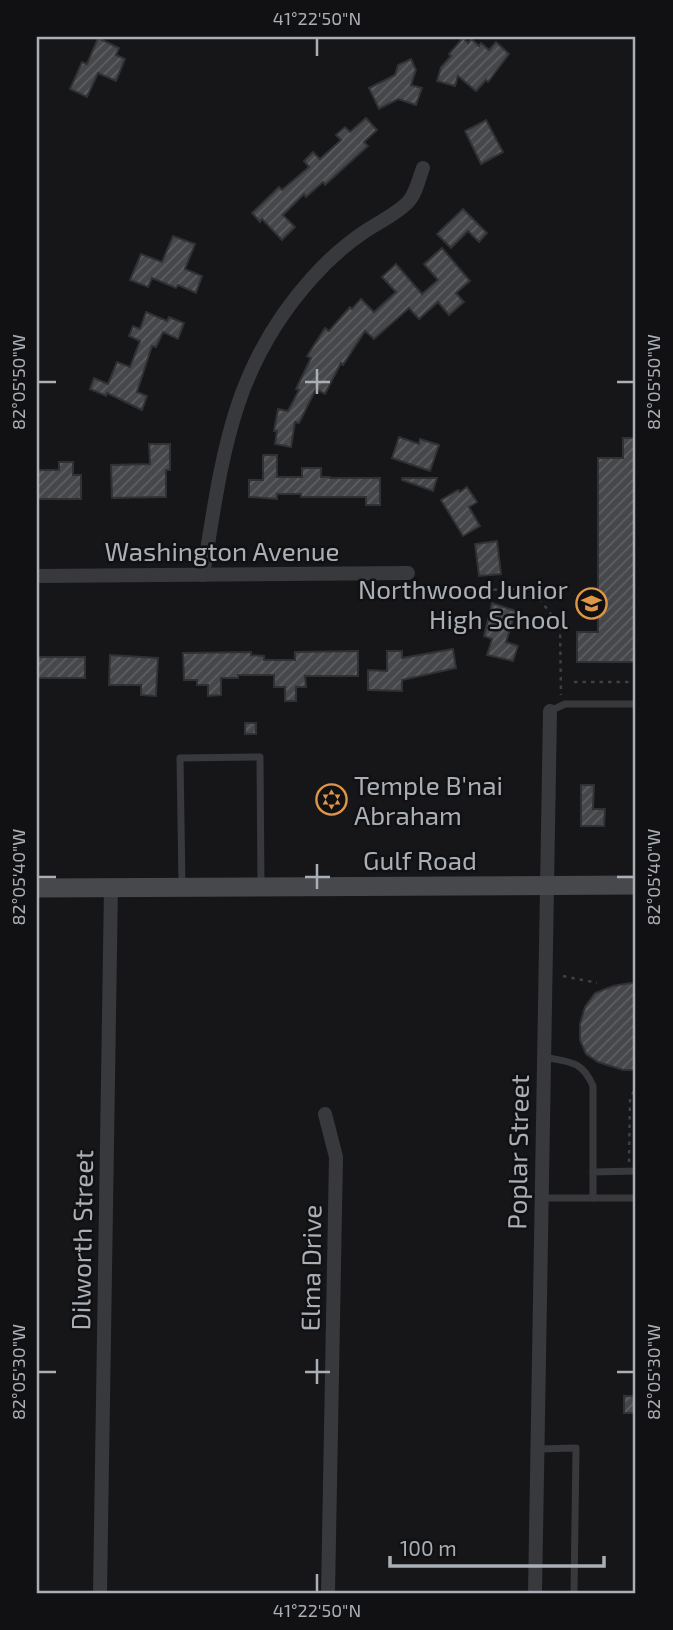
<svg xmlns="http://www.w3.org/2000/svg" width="673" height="1630" font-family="'Exo 2',sans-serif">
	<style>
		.building { fill: url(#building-hatch); stroke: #303133; stroke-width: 2 }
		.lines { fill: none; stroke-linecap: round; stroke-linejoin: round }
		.path { stroke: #3e4043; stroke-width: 2.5; stroke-dasharray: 3.5 5; stroke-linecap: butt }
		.lane { stroke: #38393c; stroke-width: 7 }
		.street { stroke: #38393c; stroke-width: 14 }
		.secondary { stroke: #46484c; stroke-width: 19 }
		.ticks { fill: none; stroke: #aaafb6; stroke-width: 2.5 }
		.labels { text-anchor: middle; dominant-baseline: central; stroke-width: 5; stroke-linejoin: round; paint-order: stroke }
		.street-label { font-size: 26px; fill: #aaafb6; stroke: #111113 }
		.poi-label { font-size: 26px; fill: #aaafb6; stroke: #111113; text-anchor: end }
		.neatline { fill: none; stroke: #aaafb6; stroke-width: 2.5 }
		.ticks-label { font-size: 18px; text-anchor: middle; fill: #aaafb6 }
	</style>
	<defs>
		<pattern id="building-hatch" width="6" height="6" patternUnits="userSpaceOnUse" patternTransform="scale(1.75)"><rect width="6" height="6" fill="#45474a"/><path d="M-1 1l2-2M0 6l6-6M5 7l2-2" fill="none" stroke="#5d5f62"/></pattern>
	</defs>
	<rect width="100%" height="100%" fill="#161618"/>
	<g class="building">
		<path d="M98,38L119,48L116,55L125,59L116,81L98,73L87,97L70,89L82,62L87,64Z"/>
		<path d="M463,38L468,43L471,39L479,46L481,43L489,50L496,42L509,54L488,82L486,80L476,91L458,76L455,86L437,81L441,67L451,56L449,54Z"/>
		<path d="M411,59L416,70L411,85L422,88L416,105L398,99L379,109L369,88L395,75L398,65Z"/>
		<path d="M366,118L377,130L364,142L368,146L325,185L323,182L306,197L304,194L283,215L295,227L282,240L262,219L260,222L252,213L279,187L282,190L309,167L304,161L313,152L320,159L341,140L336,135L345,127L350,132Z"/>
		<path d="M486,120L503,152L481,164L465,131Z"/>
		<path d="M463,209L487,233L479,242L468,231L451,248L437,234Z"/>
		<path d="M173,236L195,244L185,269L202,276L196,293L178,285L176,288L152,278L148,287L130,280L141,254L162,262Z"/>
		<path d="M442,248L470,281L456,293L464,302L449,315L438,302L419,319L409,308L374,339L365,331L343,365L341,363L325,394L316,389L299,423L295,422L291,447L275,444L277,431H274L278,409L288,411L299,390L296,389L311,358L307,356L325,328L329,331L350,307L352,309L361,299L374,312L396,292L382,277L396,264L422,294L438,280L424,264Z"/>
		<path d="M146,312L167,321L169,317L184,323L178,339L163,332L156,347L152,346L137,392L147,396L142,410L107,393L106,396L90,389L94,378L108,384L117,362L130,367L140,341L129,336L133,326L140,329Z"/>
		<path d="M399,437L419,444L420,439L439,445L430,471L392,458Z"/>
		<path d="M623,438H636V662H577V632H598V458H623Z"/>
		<path d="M149,444H170V470H166V497L112,498L111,465L150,464Z"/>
		<path d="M263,455H277V477H302V468H321V477H330V478H380V505H366V497H301V494H277V499L249,497V480H263Z"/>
		<path d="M59,462H73V475H81V499H37V470H59Z"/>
		<path d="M402,478H437L433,491L402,480Z"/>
		<path d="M467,487L477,502L469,507L480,526L463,536L441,500L458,490L460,492Z"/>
		<path d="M497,541L501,574L479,576L475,544Z"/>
		<path d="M492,603L516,611L506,642L518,646L513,661L487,655L492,639L484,636Z"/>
		<path d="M453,649L456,668L402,680V691L368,690V670L387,671V651H402V658Z"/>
		<path d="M358,651V676H305L306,687H296V701H285V687H274V675H238V678H221V695L208,696V685H197V680H184L183,653L251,652V655L264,656V660H295V652Z"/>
		<path d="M110,655L158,658L156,696L141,695V685H109Z"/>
		<rect x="38" y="657" width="47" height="21"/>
		<rect x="245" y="723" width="11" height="11"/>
		<path d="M581,785H594L593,809H605L604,826H581Z"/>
		<path d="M630,983L636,984V1070H623L598,1062L586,1054L580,1040V1024L585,1007L595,993L613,986Z"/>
		<rect x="624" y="1396" width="12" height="17"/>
	</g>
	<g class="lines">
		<g class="path">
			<path d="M434,591L532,589L560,626L561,695"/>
			<path d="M574,682H636"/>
			<path d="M563,976L597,983"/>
			<path d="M629,1162L630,1099L636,1087"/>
		</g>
		<g class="lane">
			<path d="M550,711L565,704H636"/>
			<path d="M182,885L180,758L260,757L261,885"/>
			<path d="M543,1057C569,1062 582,1060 593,1086V1198"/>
			<path d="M593,1172L636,1171"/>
			<path d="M541,1198H636"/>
			<path d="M538,1449L576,1448L574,1593"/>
		</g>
		<g class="street">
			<path d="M203,575C222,460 230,369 312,278C327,261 345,245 364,232C377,223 397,214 408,202C416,194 419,178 423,168"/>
			<path d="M37,576L408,573"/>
			<path d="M325,1114L336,1157L328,1593"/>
			<path d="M100,1593L111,887"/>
			<path d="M535,1593L550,711"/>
		</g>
		<path class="secondary" d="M37,888L636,885"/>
	</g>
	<path class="ticks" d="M317,38V56M317,369V394M38,382H56M305,382H330M617,382H634M317,864V889M38,877H56M305,877H330M617,877H634M317,1359V1384M38,1372H56M305,1372H330M617,1372H634M317,1574V1592"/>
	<defs>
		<symbol id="school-ring" viewBox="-11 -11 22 22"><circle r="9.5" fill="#111113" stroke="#de9748" stroke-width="1.5"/><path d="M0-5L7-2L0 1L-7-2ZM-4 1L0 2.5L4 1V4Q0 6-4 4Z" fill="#de9748"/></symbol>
		<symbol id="synagogue-ring" viewBox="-11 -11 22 22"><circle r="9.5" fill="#111113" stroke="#de9748" stroke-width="1.5"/><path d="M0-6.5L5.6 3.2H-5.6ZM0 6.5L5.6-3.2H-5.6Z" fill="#de9748"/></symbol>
	</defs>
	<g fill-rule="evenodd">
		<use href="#school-ring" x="574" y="586" width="35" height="35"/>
		<use href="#synagogue-ring" x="314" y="782" width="35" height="35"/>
	</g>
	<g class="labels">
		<g class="street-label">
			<text x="222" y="550">Washington Avenue</text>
			<text x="420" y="859">Gulf Road</text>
			<text transform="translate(517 1152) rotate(-89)">Poplar Street</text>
			<text transform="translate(81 1240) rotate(-89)">Dilworth Street</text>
			<text transform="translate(310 1268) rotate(-89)">Elma Drive</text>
		</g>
		<g class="poi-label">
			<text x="568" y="588">Northwood Junior<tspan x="568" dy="30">High School</tspan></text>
			<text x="354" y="784" text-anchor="start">Temple B'nai<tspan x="354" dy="30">Abraham</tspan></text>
		</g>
	</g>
	<rect width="673" height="1630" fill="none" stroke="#111113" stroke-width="77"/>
	<path d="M390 1556v10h214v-10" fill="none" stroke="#aaafb6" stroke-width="3.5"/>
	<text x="400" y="1556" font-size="21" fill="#aaafb6" stroke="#111113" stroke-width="5" paint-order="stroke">100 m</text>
	<rect x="38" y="38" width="596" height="1554" class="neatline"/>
	<g class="ticks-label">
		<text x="317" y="25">41°22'50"N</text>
		<text transform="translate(19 382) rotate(-90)" y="6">82°05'50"W</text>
		<text transform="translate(654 382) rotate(-90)" y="6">82°05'50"W</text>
		<text transform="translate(654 877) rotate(-90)" y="6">82°05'40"W</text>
		<text transform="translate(19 877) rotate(-90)" y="6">82°05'40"W</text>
		<text transform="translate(654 1372) rotate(-90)" y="6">82°05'30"W</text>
		<text transform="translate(19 1372) rotate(-90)" y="6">82°05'30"W</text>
		<text x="317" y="1617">41°22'50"N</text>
	</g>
</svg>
